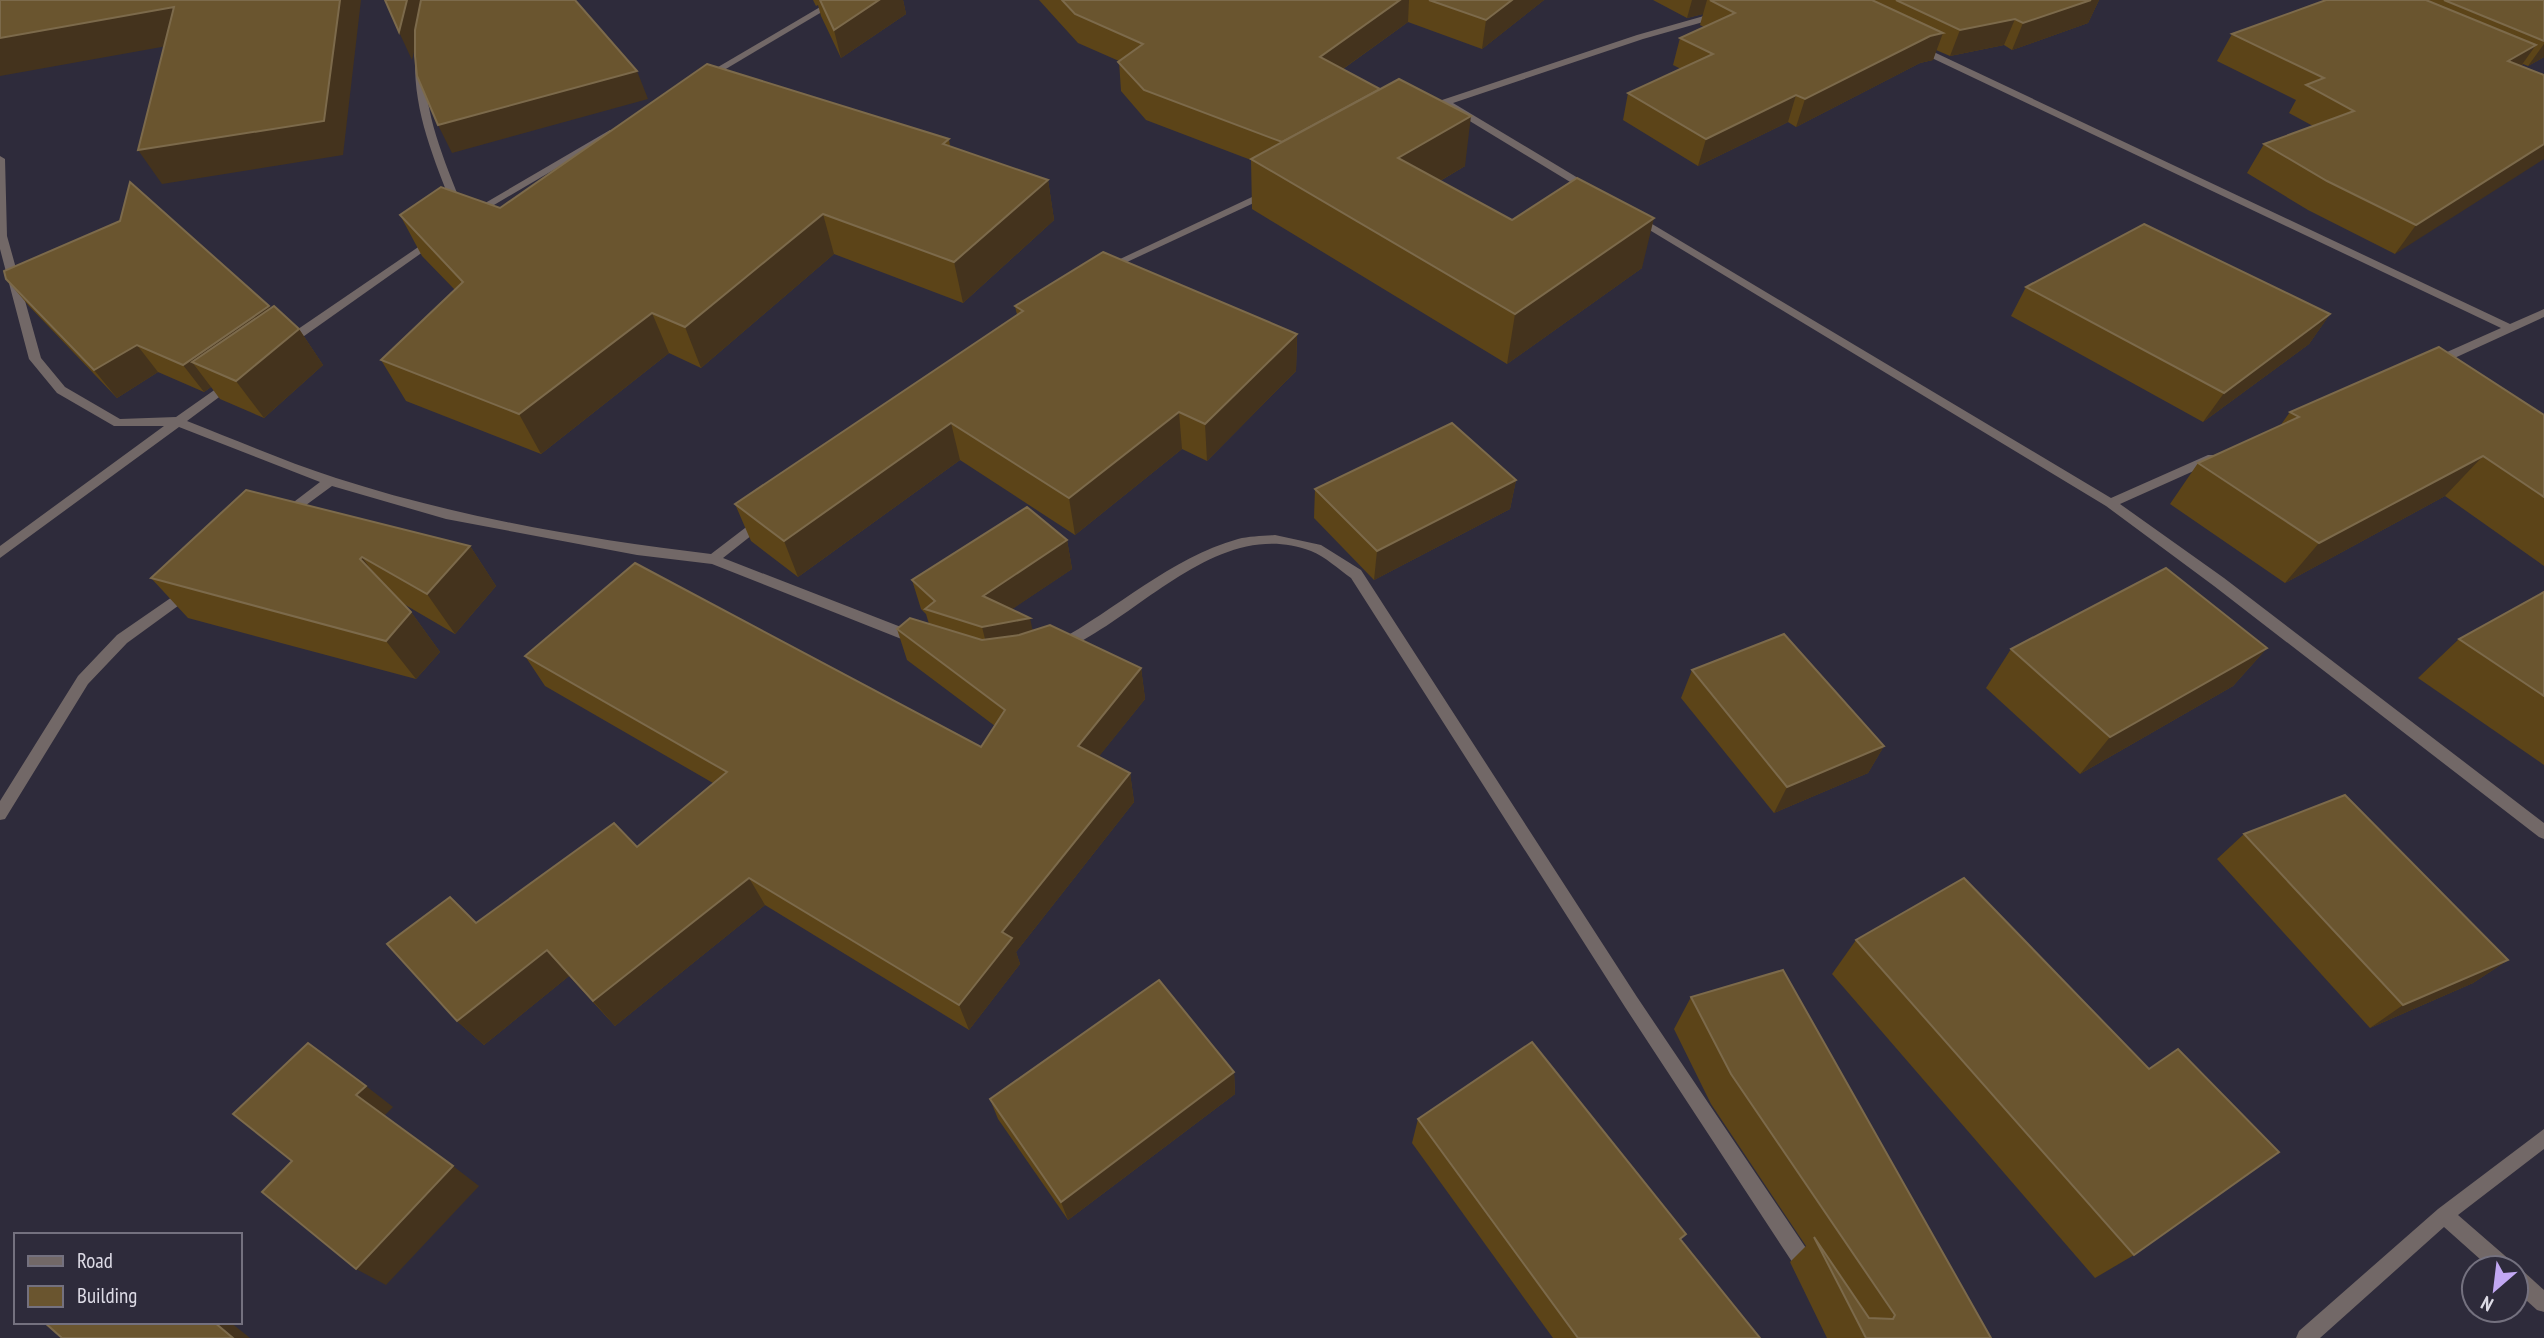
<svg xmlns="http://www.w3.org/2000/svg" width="2544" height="1338" font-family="'PT Sans Narrow',sans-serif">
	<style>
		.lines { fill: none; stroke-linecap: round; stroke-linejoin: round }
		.street { fill: #726867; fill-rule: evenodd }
		.wall { fill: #5c4418 }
		.shaded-wall { fill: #44331d }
		.building { fill: #6a552f; stroke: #7c6a4b; stroke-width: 2 }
	</style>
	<rect width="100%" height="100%" fill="#2e2b3b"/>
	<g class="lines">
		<g class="street">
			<path d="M832,0H842L709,79L701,77Z"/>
			<path d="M1718,12L1721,13V17L1643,39L1453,103L1593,187V191H1585L1445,106L1441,107L1436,104L1442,100L1637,35Z"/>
			<path d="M1915,46H1921L2510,324L2544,309V317L2437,366H2429V360L2501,328L1915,50Z"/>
			<path d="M420,57L425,60C423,113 444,159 463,208L462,210H454L453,208C434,159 414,113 415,60Z"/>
			<path d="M610,130L613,131V135L477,215H469L468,213Z"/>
			<path d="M0,156L5,159L7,236L41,358L65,387L120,419L176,417L230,379L234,380V386L187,421C236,440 286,462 336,478C457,517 584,539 711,554L762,515L767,517L768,520L767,523L723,558L919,634L921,638L914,643L909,642L712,564L637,555L446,519L332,486L287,519L282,517L281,514L282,511L320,482L179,427L0,558V546L164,426H114L57,393L29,359L0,249Z"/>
			<path d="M1267,190L1271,191V195L1112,269H1104L1103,267Z"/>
			<path d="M1637,215L2111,498L2208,455H2216L2218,458L2216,461L2120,504L2224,578L2544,823V839L2539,837L2214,586L2106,506L1633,220L1632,218Z"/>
			<path d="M433,237L437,238V242L290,346H282V340Z"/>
			<path d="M1275,535L1321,545L1361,570L1637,997L1816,1263L1818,1270L1816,1277L1809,1279L1802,1277L1625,1007L1351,578C1338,569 1326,557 1311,551C1226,519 1152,602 1085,639C1076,644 1066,653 1056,650L1054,646L1056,642C1117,609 1170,558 1238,539C1249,536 1263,536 1275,535Z"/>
			<path d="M188,586L193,587L195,591L193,595L127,643L88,684L5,819L0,820V801L78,676L117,635Z"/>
			<path d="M2544,1129V1149L2458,1215L2511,1261L2513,1268H2490L2444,1227L2320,1338H2296L2299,1331L2438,1209Z"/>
			<path d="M2516,1269L2523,1271L2544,1290V1312L2537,1310L2516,1291Z"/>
		</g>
	</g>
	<g class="wall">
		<path d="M813,0H903L906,14L841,58L821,16L818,5L816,6Z"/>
		<path d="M1039,0H1544L1482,49L1408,22L1343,69L1465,166L1440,181L1512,220L1642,268L1507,364L1252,209L1251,160L1146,120L1121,91L1119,61L1078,43Z"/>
		<path d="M1653,0H2099L2088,23L2012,50L2004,45L1950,56L1936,50L1933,60L1920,63L1796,127L1788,122L1698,166L1623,120L1628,93L1681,69L1673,65L1680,38L1704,27L1700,25L1703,14L1687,18Z"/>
		<path d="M2326,0H2544V57L2528,66L2523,64L2521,66L2544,75L2395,254L2308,210L2247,173L2264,144L2313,126L2289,113L2296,100L2217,61L2232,34Z"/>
		<path d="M949,139L950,146L1048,180L1054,220L963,303L834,254L701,368L669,353L541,454L406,401L381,360L455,290L422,256L400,215L500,208Z"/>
		<path d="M6,279L271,308L299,329L323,365L264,418L220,399L211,387L204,392L158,372L117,398L29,306Z"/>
		<path d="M2026,287L2330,314L2309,344L2203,422L2011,316Z"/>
		<path d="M1015,306L1297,334L1296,371L1207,461L1182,449L1075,535L960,460L798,577L751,541L735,504L1017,315Z"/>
		<path d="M2290,412L2544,415V566L2445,496L2285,583L2170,504L2198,463L2280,426Z"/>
		<path d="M1516,480L1510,509L1374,580L1314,518L1315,489Z"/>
		<path d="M1067,540L1072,569L1012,609L1033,630L1141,668L1145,699L1099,756L1130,773L1134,802L1016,952L1020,964L969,1030L765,905L615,1026L569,976L484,1045L457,1021L476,923L637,847L713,783L545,686L525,656L981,747L995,726L907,660L897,629L929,624L926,614L921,609L912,580Z"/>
		<path d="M470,546L496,586L455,634L402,603L411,612L440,652L416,679L188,618L151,578Z"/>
		<path d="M2544,592V765L2418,678L2459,639Z"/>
		<path d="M2267,648L2233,686L2080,774L1986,688L2011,649Z"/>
		<path d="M1692,670L1884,746L1868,773L1774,813L1681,698Z"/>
		<path d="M2244,834L2508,960L2473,983L2370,1028L2217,859Z"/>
		<path d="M1856,940L2134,1255L2095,1278L1832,974Z"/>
		<path d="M1691,997L1991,1338H1827L1790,1262L1806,1246L1711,1104L1674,1029Z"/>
		<path d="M1234,1072L1235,1094L1068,1220L998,1119L990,1099Z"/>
		<path d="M1418,1119L1681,1240L1760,1338H1553L1412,1143Z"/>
	</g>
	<g class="shaded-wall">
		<path d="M340,0H361L343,155L162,184L138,150Z"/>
		<path d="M407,0H427L412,60L399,32Z"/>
		<path d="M879,0H903L906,14L841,58L834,30Z"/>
		<path d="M1400,0H1409L1408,22L1319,86L1320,57Z"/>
		<path d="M1512,0H1544L1482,49L1486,20Z"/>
		<path d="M1692,0H1707L1703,14L1687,18Z"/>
		<path d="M2091,0H2099L2088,23L2012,50L2023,23Z"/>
		<path d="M174,7L195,41L0,76V38Z"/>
		<path d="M2015,19L2004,45L1950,56L1960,30Z"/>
		<path d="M1943,33L1933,60L1920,63L1796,127L1805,99L1930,36Z"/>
		<path d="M2544,44V57L2528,66Z"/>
		<path d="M2536,45L2516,73L2508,61Z"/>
		<path d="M637,71L648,99L452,153L438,125Z"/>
		<path d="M1796,95L1788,122L1698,166L1706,139Z"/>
		<path d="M1471,116L1465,166L1394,208L1398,158Z"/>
		<path d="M2544,144V159L2395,254L2416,225Z"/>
		<path d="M1048,180L1054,220L963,303L954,262Z"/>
		<path d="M823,214L834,254L701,368L685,327Z"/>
		<path d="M1654,218L1642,268L1507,364L1515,314Z"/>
		<path d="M269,306L288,333L192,362L211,387L204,392L183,365Z"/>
		<path d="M652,313L669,353L541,454L519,414Z"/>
		<path d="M2330,314L2309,344L2203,422L2224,393Z"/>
		<path d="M299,329L323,365L264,418L236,381Z"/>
		<path d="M1297,334L1296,371L1207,461L1205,424Z"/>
		<path d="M137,345L158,372L117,398L94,370Z"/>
		<path d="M1179,412L1182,449L1075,535L1069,498Z"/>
		<path d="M951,423L960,460L798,577L784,541Z"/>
		<path d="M2483,456L2445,496L2285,583L2319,543Z"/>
		<path d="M1516,480L1510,509L1374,580L1377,551Z"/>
		<path d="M1067,540L1072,569L990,624L983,596Z"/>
		<path d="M470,546L496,586L455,634L427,594Z"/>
		<path d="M362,557L391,597L360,559Z"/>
		<path d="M411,612L440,652L416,679L386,641Z"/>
		<path d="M1030,618L1036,646L989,655L982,627Z"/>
		<path d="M2267,648L2233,686L2080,774L2110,737Z"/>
		<path d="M1141,668L1145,699L1084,775L1078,746Z"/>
		<path d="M1884,746L1868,773L1774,813L1787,787Z"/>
		<path d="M1130,773L1134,802L1016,952L1020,964L969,1030L959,1005L1002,932Z"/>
		<path d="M749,878L765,905L615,1026L593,1001Z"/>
		<path d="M547,950L569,976L484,1045L457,1021Z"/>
		<path d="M2508,960L2473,983L2370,1028L2403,1005Z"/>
		<path d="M1234,1072L1235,1094L1068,1220L1061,1202Z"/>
		<path d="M366,1086L393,1107L384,1116L356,1095Z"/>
		<path d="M453,1166L479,1186L386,1285L356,1269Z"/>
		<path d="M214,1322H230L250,1338H233Z"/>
	</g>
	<g class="building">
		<path d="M0,0H340L324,121L138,150L174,7L0,38Z"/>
		<path d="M385,0H407L399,32Z"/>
		<path d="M421,0H575L637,71L438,125L417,76L415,56V30Z"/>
		<path d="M820,0H879L834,30Z"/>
		<path d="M1062,0H1400L1320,57L1380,89L1282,142L1144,90L1118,62L1143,44L1075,14Z"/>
		<path d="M1429,0H1512L1486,20Z"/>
		<path d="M1710,0H1872L1943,33L1930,36L1805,99L1796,95L1706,139L1628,93L1713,54L1680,38L1735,13Z"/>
		<path d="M1896,0H2091L2023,23L2015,19L1960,30Z"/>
		<path d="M2326,0H2426L2536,45L2508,61L2544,75V144L2416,225L2327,181L2264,144L2354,111L2306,85L2324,78L2232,34Z"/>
		<path d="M2444,0H2544V41Z"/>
		<path d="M707,64L949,139L943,144L1048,180L954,262L823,214L685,327L652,313L519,414L381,360L463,282L400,215L441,187L500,208Z"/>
		<path d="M1399,79L1471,116L1398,158L1512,220L1577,178L1654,218L1515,314L1251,159Z"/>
		<path d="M130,182L269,306L183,365L137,345L94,370L6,279L4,271L120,221Z"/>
		<path d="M2144,224L2330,314L2224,393L2026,287Z"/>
		<path d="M1103,252L1297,334L1205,424L1179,412L1069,498L951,423L784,541L735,504L1023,311L1015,306Z"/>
		<path d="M274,306L299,329L236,381L192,362Z"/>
		<path d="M2439,347L2544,415V497L2483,456L2319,543L2198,463L2299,417L2290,412Z"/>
		<path d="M1452,423L1516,480L1377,551L1315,489Z"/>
		<path d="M246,490L470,546L427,594L362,557L360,559L411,612L386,641L151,578Z"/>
		<path d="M1027,507L1067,540L983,596L1030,618L982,627L925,609L935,601L912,580Z"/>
		<path d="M635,563L981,747L1005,710L897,629L910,618L982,640L1019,635L1050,625L1141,668L1078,746L1130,773L1002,932L1012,938L959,1005L749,878L593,1001L547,950L457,1021L387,944L450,897L476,923L614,823L637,847L727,772L525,656Z"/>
		<path d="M2166,568L2267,648L2110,737L2011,649Z"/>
		<path d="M2544,592V696L2459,639Z"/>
		<path d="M1784,634L1884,746L1787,787L1692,670Z"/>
		<path d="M2345,795L2508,960L2403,1005L2244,834Z"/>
		<path d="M1964,878L2149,1069L2178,1049L2279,1152L2134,1255L1856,940Z"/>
		<path d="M1783,970L1991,1338H1866L1814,1237L1869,1318L1893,1319L1895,1315L1731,1074L1691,997Z"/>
		<path d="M1159,980L1234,1072L1061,1202L990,1099Z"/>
		<path d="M1532,1042L1686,1234L1680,1239L1760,1338H1578L1418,1119Z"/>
		<path d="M308,1043L366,1086L356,1095L453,1166L356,1269L262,1192L292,1161L233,1114Z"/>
		<path d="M44,1322H214L233,1338H62Z"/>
	</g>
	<rect x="14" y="1233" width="228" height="91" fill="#2e2b3b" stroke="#74717f" stroke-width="2"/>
	<rect x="28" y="1256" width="35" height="10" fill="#726867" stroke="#74717f" stroke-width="2"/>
	<text x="77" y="1268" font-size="21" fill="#dddbe6">Road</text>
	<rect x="28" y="1286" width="35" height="21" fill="#6a552f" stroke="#74717f" stroke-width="2"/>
	<text x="77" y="1303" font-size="21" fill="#dddbe6">Building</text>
	<g transform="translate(2495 1289) rotate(208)"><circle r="33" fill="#2e2b3b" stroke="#74717f" stroke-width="2"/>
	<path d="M0-5L12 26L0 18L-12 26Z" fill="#c2a8f3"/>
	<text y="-10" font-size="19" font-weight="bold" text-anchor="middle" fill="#dddbe6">N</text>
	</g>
</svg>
